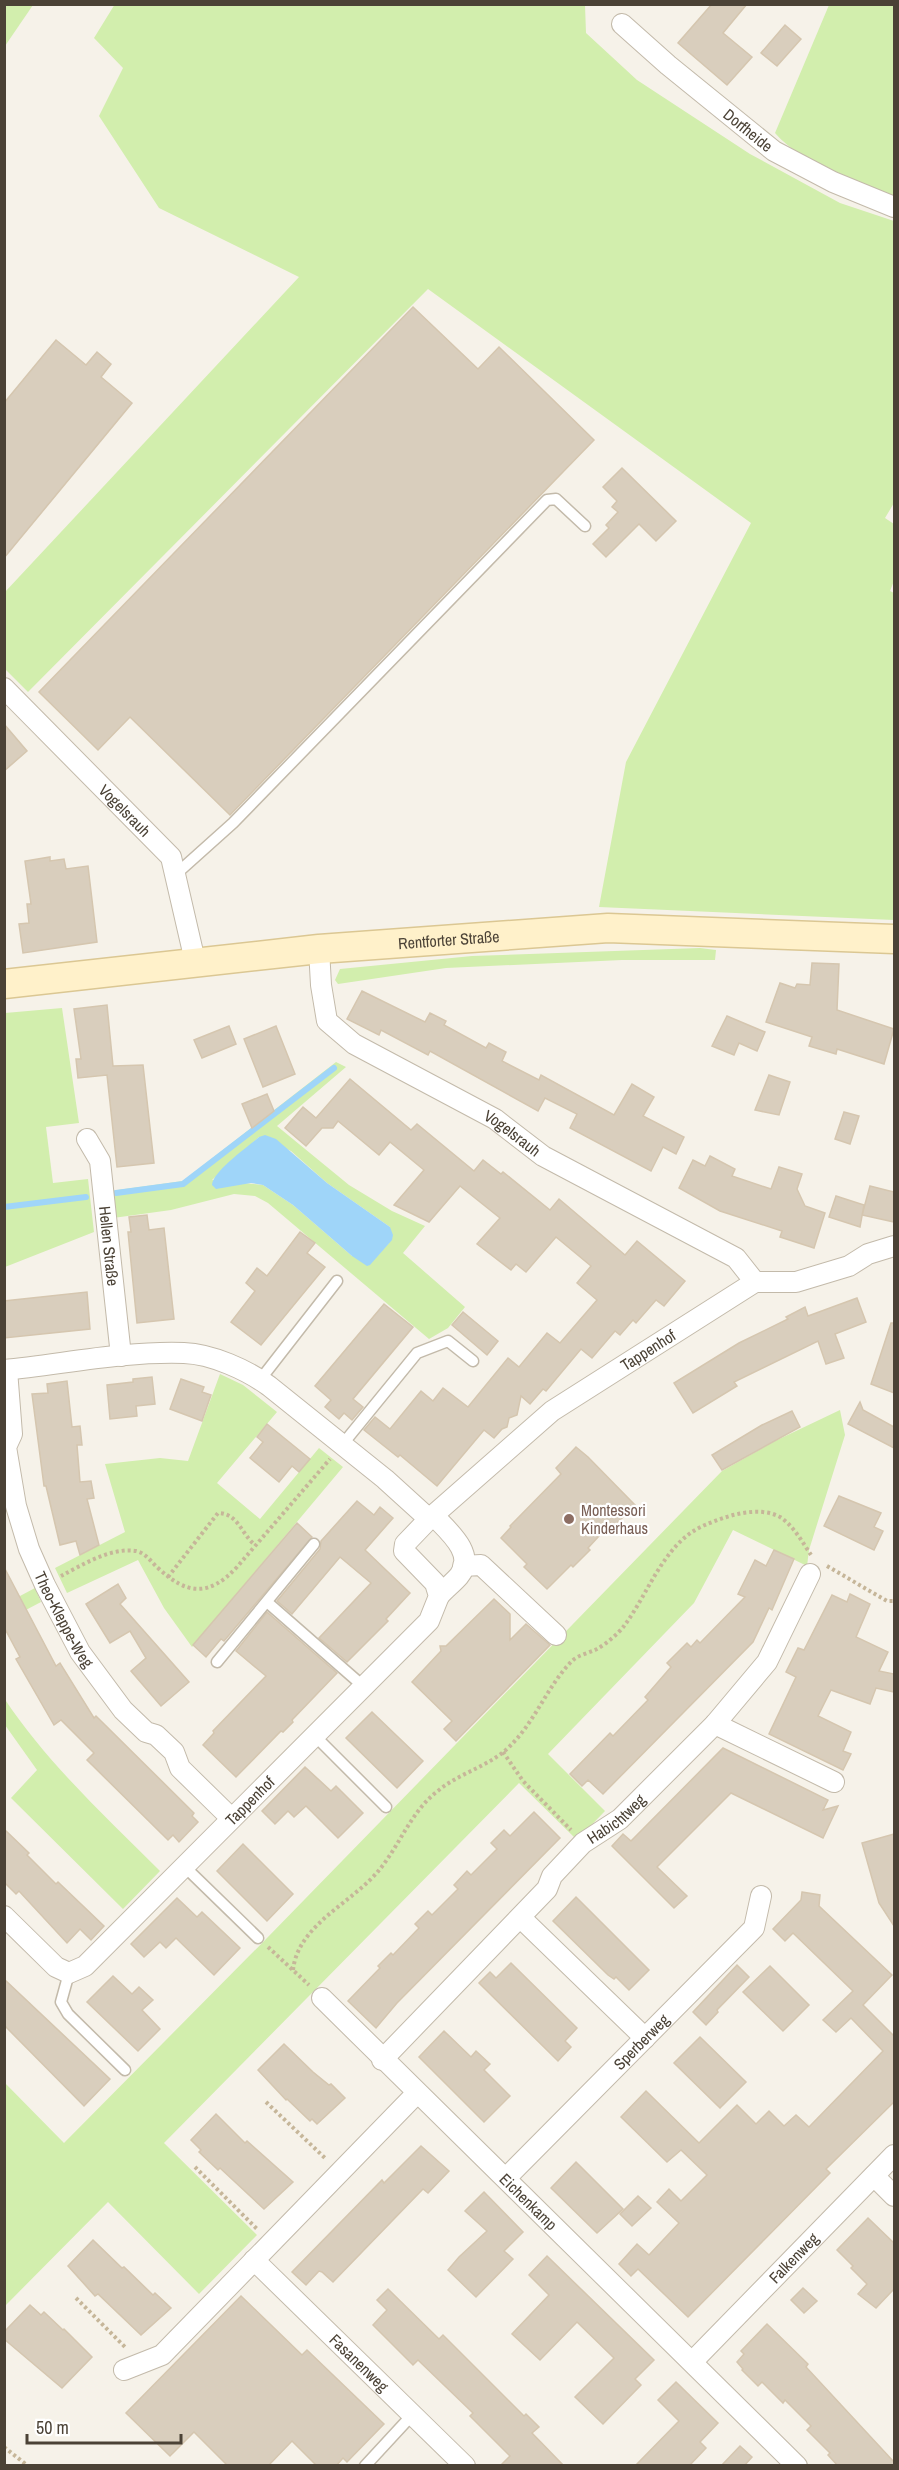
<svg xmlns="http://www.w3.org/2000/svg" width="899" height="2470" font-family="'Archivo Narrow',sans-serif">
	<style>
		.green { fill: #d2eead; fill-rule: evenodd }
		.water { fill: #9fd5f9 }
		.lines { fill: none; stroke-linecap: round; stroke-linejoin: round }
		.stream { stroke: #9fd5f9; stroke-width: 6 }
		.building { fill: #d9cebd; stroke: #d5c6af; stroke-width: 1.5 }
		.lane-casing { stroke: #c3baaa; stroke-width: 13 }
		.street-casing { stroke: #c3baaa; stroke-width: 22 }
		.secondary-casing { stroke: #dbc793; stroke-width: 31 }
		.path { stroke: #c6b699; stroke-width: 4; stroke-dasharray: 3 3; stroke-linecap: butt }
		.lane { stroke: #fff; stroke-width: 10 }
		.street { stroke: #fff; stroke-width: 20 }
		.secondary { stroke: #fff1ca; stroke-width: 28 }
		.education-dot { fill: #8d6e63; stroke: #fff; stroke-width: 2 }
		.labels { text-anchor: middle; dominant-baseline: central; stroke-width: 4.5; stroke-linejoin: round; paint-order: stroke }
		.street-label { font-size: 16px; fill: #4b4236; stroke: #fff }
		.education-label { font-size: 16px; fill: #785e54; stroke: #fff; text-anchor: start }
	</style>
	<rect width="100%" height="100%" fill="#f6f2e9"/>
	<g class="green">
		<path d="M5,4L33,5L5,46L4,5Z"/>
		<path d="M115,4L585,5L586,33L637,80L750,154L840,203L894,221V503L885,518L894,524V581L890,591L894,593V920L599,907L626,762L751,523L428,289L28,692L5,669V592L299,277L159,208L99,116L123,68L94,38Z"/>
		<path d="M829,5H894V197C856,183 802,164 775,133Z"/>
		<path d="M700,948L716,950L715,960H622L446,968L338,984L335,980L340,969L472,956Z"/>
		<path d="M62,1008L79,1123L46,1127L53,1183L88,1179L94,1232L5,1267V1013Z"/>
		<path d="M336,1062L346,1067L277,1126L349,1185L392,1211L425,1226L403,1253L465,1307L448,1328L429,1339L268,1203L255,1196L234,1194L171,1210L113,1218L110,1191L183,1181ZM259,1137L291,1151L327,1183L390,1227L389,1243L376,1257L352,1256L293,1205L263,1185L212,1180Z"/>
		<path d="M220,1374L243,1385L277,1412L217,1483L260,1519L319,1448L343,1467L192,1647L164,1608L138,1560L67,1593L55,1568L125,1532L105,1464L160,1458L188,1461Z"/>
		<path d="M840,1410L845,1435L809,1550L807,1566L733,1530L694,1603L548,1754L605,1811L577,1840L519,1783L164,2143L257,2235L199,2294L108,2202L5,2306V2083L64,2143L267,1938L722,1471L775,1441Z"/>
		<path d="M35,1588L41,1602L5,1621V1604Z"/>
		<path d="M4,1698C47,1763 105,1816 160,1871L123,1909L11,1798L37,1770L5,1725Z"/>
	</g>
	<path class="water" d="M265,1135L276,1139L327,1183L390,1227L393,1235L392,1240L370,1265L367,1266L352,1256L293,1205L263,1185L251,1183L216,1189L212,1185C213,1171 248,1147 259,1137Z"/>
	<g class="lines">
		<g class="stream">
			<path d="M116,1193L183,1184L334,1068"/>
			<path d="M4,1207L86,1197"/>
		</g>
	</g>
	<g class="building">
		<path d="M712,4H747L723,33L752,57L727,85L678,43Z"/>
		<path d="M785,25L801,39L777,66L761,53Z"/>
		<path d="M413,307L478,369L499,347L594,440L230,815L130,717L98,750L39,692Z"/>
		<path d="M56,340L86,365L97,352L111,364L101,377L132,403L4,558V403Z"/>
		<path d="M622,468L676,521L656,541L639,524L606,557L593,544L609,528L606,525L618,512L612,507L617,501L603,487Z"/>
		<path d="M4,724L27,751L4,771Z"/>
		<path d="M50,857V861L64,859L66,869L88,866L97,942L23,953L19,924L29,923L27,904H31L25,861Z"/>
		<path d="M812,963L839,964L837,1010L894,1029L884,1064L837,1049L836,1054L809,1046L812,1037L766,1022L780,983L795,988L797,984L810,985Z"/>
		<path d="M362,991L425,1022L430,1013L446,1021L444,1025L486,1048L489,1043L506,1052L502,1061L539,1080L541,1075L614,1115L632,1084L654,1097L643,1116L684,1137L676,1154L663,1147L651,1171L570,1128L577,1114L545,1098L538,1111L430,1051L428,1055L381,1030L379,1035L347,1019Z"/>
		<path d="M107,1005L113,1066L143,1065L154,1163L117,1167L107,1075L78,1078L76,1059H81L74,1009Z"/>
		<path d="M727,1016L765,1032L757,1051L739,1043L734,1055L712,1046Z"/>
		<path d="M229,1026L236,1044L202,1058L194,1040Z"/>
		<path d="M276,1026L295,1074L263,1087L244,1039Z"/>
		<path d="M769,1075L790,1082L779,1115L755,1110Z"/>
		<path d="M350,1079L411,1130L417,1124L474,1171L483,1160L501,1174L503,1172L550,1210L559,1199L625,1255L637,1241L685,1281L664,1306L656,1300L636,1323L633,1320L620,1335L615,1331L592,1358L581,1349L546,1391L543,1389L530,1404L521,1396L517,1415L509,1418L507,1427L502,1429L494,1438L484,1430L437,1486L400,1455L398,1457L364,1430L375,1417L390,1429L421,1391L433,1401L443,1388L468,1407L508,1358L519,1367L547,1333L560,1343L597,1300L577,1283L591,1266L556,1237L526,1272L516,1264L511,1270L477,1244L500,1218L460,1186L429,1222L394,1205L424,1170L390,1142L379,1155L338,1121L333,1128H322L306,1146L285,1128L303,1107L316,1118Z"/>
		<path d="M267,1094L274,1111L252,1128L242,1104Z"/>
		<path d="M844,1112L859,1116L850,1144L835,1139Z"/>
		<path d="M710,1156L735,1169L732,1176L771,1189L779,1167L802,1174L797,1189L805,1206L825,1213L814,1248L780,1237L782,1231L720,1211L679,1188L693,1160L705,1166Z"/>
		<path d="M870,1186L894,1192V1222L862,1215Z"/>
		<path d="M836,1196L864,1205L860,1227L829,1217Z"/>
		<path d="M147,1215L149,1230L164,1228L174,1319L137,1323L128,1232H131L129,1217Z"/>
		<path d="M300,1232L315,1243L307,1253L325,1267L261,1345L231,1322L255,1291L246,1283L257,1268L267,1276Z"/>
		<path d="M87,1292L90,1329L4,1338V1301Z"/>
		<path d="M857,1298L866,1322L835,1334L844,1358L826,1364L818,1341L734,1382L737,1386L693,1413L674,1383L739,1343L788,1319L786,1317L805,1307L808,1316Z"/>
		<path d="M384,1304L413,1327L353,1399L363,1407L352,1420L344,1413L339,1419L325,1407L331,1400L315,1386Z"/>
		<path d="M463,1312L498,1341L487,1355L452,1325Z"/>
		<path d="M891,1323H894V1393L871,1384Z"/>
		<path d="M152,1377L155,1404L136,1406L137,1416L110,1419L107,1385L133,1382V1379Z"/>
		<path d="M181,1379L204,1387L202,1392L211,1395L202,1421L170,1409Z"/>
		<path d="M67,1381L72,1427L80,1426L82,1445H77L80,1482L91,1481L94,1498L87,1499L99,1545L80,1555L76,1541L60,1545L46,1486H44L32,1394L48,1393L47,1384Z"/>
		<path d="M860,1402L863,1410L894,1427V1448L848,1424Z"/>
		<path d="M792,1411L800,1427L722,1470L712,1455L762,1425Z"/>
		<path d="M267,1424L310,1459L299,1472L292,1466L279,1482L250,1458L263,1442L257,1437Z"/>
		<path d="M576,1447L588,1457L635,1505L614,1526L611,1523L588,1548L590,1550L573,1567L571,1565L547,1589L524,1567L527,1564L501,1538L511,1527L510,1526L561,1474L556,1468Z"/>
		<path d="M839,1496L881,1513L874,1527L883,1531L874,1550L824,1526Z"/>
		<path d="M357,1501L374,1515L380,1507L393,1518L365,1550L410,1593L386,1619L388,1621L347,1662L319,1638L371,1583L340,1557L292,1614L277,1601L320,1549L321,1541Z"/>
		<path d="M297,1523L312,1537L224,1641L221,1639L206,1657L193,1645Z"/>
		<path d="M774,1550L794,1559L772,1610L769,1608L753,1642L603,1794L588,1780L582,1786L570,1774L610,1733L613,1736L648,1700L645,1697L671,1667L667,1663L687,1643L691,1647L697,1640L700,1643L745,1597L738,1594L755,1560L766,1566Z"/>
		<path d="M4,1567L56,1666L60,1663L94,1718L96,1716L194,1813L192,1816L198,1822L179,1842L173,1835L168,1840L87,1760L94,1753L61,1720L54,1725L16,1659L20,1657L4,1627Z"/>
		<path d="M118,1584L126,1598L120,1604L189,1682L161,1706L131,1671L146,1658L130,1631L110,1643L86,1604Z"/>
		<path d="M850,1594L870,1604L856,1637L888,1652L879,1671L894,1674V1692L876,1688L870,1704L831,1690L818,1716L851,1732L843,1751L851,1754L843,1770L769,1734L796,1677L786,1672L798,1648L804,1650L832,1595L847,1602Z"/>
		<path d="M494,1599L510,1614V1640L526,1624L550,1645L456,1741L444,1729L452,1721L412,1682L441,1651L440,1646H446Z"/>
		<path d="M267,1612L337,1673L292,1720L293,1722L283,1732L281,1731L236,1777L203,1745L214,1733L213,1731L266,1676L236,1651Z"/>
		<path d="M372,1712L423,1761L397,1788L346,1738Z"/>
		<path d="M723,1748L828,1800L823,1810L838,1806L823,1838L731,1793L657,1867L687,1896L674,1908L612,1846L623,1834L631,1841Z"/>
		<path d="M305,1767L331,1791L336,1786L363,1813L338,1838L306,1806L294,1817L288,1811L275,1824L262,1811Z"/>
		<path d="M534,1812L560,1838L397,2003L376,2028L348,2001L380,1968L378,1966L391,1953L393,1955L419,1928L415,1924L428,1911L432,1915L458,1889L454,1885L467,1871L471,1875L497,1849L491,1843L504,1830L510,1836Z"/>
		<path d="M4,1829L29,1853L27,1855L56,1884L58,1882L104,1926L91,1940L80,1929L67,1943L19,1891L16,1894L4,1882Z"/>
		<path d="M894,1834V1926L879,1903L862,1843Z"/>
		<path d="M243,1844L293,1894L267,1921L217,1871Z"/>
		<path d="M802,1892L820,1895L819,1906L892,1975L863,2005L894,2036V2102L826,2169L830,2173L688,2317L638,2269L631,2276L619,2264L637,2244L649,2255L679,2223L657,2202L669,2189L681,2201L707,2175L681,2150L667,2162L621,2117L646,2091L699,2143L737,2105L756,2124L769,2111L784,2126L796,2115L809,2127L883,2051L851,2018L836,2032L823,2020L853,1991L793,1933L785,1941L773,1929L801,1900Z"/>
		<path d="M576,1897L649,1970L629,1990L616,1977L614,1979L608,1975L553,1921Z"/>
		<path d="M177,1898L197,1917L202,1912L240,1948L214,1975L176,1938L166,1948L160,1942L144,1957L131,1944Z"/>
		<path d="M511,1963L577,2028L565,2041L571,2047L558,2061L479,1983L490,1972L496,1978Z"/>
		<path d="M737,1965L749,1977L717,2010L718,2012L706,2025L693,2012Z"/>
		<path d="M770,1966L809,2005L783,2031L743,1992Z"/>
		<path d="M113,1976L132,1994L139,1987L153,2000L142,2010L160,2029L138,2051L87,2002Z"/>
		<path d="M4,1979L110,2079L84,2106L4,2025Z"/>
		<path d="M444,2031L471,2057L476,2051L490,2064L484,2070L510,2096L484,2122L419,2057Z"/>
		<path d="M700,2037L746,2082L720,2108L674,2063Z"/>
		<path d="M284,2044L313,2072L329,2085L331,2084L345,2098L317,2124L312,2119L310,2121L287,2099L286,2100L258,2070Z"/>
		<path d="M216,2114L245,2143L247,2141L293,2182L264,2209L220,2168L218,2170L199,2152L201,2150L191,2140Z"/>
		<path d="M421,2146L449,2171L428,2193L423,2189L333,2282L322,2272L319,2271L306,2285L292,2272L382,2180L384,2183Z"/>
		<path d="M576,2162L623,2209L597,2233L551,2188Z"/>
		<path d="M484,2192L523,2232L504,2251L513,2259L476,2297L448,2270L459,2257L487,2231L465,2211Z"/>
		<path d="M638,2196L651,2208L632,2226L620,2214Z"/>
		<path d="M868,2218L894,2243V2289L876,2308L858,2294L867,2284L851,2268L853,2266L837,2250Z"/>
		<path d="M93,2240L122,2268L124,2267L153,2295L155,2293L171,2308L141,2335L98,2294L95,2296L68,2266Z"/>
		<path d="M547,2256L654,2360L635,2379L641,2385L603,2424L575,2397L614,2358L577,2322L540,2360L512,2334L549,2295L529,2275Z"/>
		<path d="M803,2288L817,2301L804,2313L791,2300Z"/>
		<path d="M388,2289L439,2339L443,2335L524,2416L526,2414L539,2427L532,2433L564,2466H500L510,2456L470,2416L473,2413L418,2360L413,2365L373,2325L387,2310L377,2300Z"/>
		<path d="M241,2296L302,2355L307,2350L384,2424L347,2462L343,2458L336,2466H317L292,2441L268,2466H228L194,2432L170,2456L126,2413Z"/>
		<path d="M30,2305L41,2315L44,2312L63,2330L64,2329L92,2357L62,2388L4,2339V2332Z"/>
		<path d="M767,2324L808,2364L806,2367L894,2462V2466H838L828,2455L830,2453L807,2430L811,2426L785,2400L783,2403L762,2382L758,2386L742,2370L743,2369L737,2362L744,2354L741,2351Z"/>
		<path d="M676,2382L718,2423L700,2442L706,2448L689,2466H635L679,2421L658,2400Z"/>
		<path d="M740,2446L752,2457L744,2466H721Z"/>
	</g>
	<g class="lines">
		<defs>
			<g id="lane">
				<path d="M175,875L233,823L547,500L556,499L585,526"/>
				<path d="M260,1380L337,1281"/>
				<path d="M342,1445L417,1353L448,1341L473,1361"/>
				<path d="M267,1602L363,1686"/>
				<path d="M217,1662L314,1544"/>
				<path d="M314,1735L386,1807"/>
				<path d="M185,1867L258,1938"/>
				<path d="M69,1973L61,2002L68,2014L125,2070"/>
				<path d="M365,2466L413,2414"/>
			</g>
			<g id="street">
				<path id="s1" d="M622,24L668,65L774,151L833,182L894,207"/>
				<path id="s2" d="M4,688L171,857L195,961"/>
				<path id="s3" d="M319,949L321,985L327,1021L354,1044L495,1119L543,1156L736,1258L755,1282"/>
				<path id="s4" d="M87,1139L100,1161L121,1356"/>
				<path d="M4,1370C64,1364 124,1351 184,1353C212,1354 247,1370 269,1386L385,1479L429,1519"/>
				<path id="s5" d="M7,1370L12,1434L6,1447L16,1506L29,1549L45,1585L80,1652L123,1710L146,1732L156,1735L174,1752L180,1768L231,1818"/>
				<path d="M434,1516C447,1530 477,1554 459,1576C453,1583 445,1589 439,1596"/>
				<path d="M463,1566L481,1565L556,1635"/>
				<path d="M715,1724L834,1782"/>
				<path id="s6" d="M4,1916L56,1967L69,1973L85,1966L429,1621L439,1596L435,1583L404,1551L405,1544L429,1519L552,1411L755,1282H796L849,1266L868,1254L894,1246"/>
				<path d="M521,1918L645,2038"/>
				<path id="s7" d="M322,1998L797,2466"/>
				<path id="s8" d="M382,2060L547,1889L552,1876L583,1843L620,1819L715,1724L767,1662L810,1574"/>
				<path d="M874,2176L894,2196"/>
				<path id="s9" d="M506,2178L754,1928L761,1896"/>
				<path id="s10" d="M254,2260L465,2466"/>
				<path id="s11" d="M693,2361L894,2155"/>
				<path d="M124,2370L162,2355L417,2093"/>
			</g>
			<g id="secondary">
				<path id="s12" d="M4,984L319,949L608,928L894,939"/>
			</g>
		</defs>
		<use href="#lane" class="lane-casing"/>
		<use href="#street" class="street-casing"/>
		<use href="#secondary" class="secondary-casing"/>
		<g class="path">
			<path d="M827,1566L887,1601H894"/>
			<path d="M61,1576C82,1565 111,1547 136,1551C146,1553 151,1562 158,1568C187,1595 209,1597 237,1567L330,1459"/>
			<path d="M168,1577L218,1513C238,1513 242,1535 255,1545"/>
			<path d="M503,1752L523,1781L571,1830"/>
			<path d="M268,1947L309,1985"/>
			<path d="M293,1970C298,1924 354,1902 380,1869C401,1843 411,1811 439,1790C461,1772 491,1766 511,1745C536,1720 548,1685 572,1661C578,1655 589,1653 597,1649C606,1644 618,1634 624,1626C649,1593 664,1542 705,1525C726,1516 758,1505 780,1517C793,1525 803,1543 811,1555"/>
			<path d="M266,2102L326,2159"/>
			<path d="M195,2167L258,2230"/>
			<path d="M76,2298L126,2348"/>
			<path d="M4,2447L28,2466"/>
		</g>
		<use href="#lane" class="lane"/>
		<use href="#street" class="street"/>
		<use href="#secondary" class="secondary"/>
	</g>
	<circle class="education-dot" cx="569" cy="1519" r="6"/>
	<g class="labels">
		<g class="street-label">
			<text stroke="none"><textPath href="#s1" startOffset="165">Dorfheide</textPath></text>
			<text stroke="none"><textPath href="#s2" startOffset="172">Vogelsrauh</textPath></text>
			<text stroke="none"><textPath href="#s12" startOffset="447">Rentforter Straße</textPath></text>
			<text stroke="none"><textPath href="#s3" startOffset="290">Vogelsrauh</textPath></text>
			<text stroke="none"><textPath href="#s4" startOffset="111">Hellen Straße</textPath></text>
			<text stroke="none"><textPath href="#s6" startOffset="996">Tappenhof</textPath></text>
			<text stroke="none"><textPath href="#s5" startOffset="262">Theo-Kleppe-Weg</textPath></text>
			<text stroke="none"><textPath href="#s6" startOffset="338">Tappenhof</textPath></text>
			<text stroke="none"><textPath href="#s8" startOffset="338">Habichtweg</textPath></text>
			<text stroke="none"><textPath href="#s9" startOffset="192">Sperberweg</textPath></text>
			<text stroke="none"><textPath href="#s7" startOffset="290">Eichenkamp</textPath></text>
			<text stroke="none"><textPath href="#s11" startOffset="144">Falkenweg</textPath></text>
			<text stroke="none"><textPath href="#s10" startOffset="147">Fasanenweg</textPath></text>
		</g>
		<g class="education-label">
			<text x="581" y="1510">Montessori<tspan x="581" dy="18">Kinderhaus</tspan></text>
		</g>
	</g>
	<rect width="899" height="2470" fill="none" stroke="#4b4236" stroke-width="12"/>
	<path d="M27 2434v9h154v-9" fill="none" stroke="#4b4236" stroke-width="3"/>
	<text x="36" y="2434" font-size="18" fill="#4b4236" stroke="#ffffff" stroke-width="4.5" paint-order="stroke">50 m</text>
</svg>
